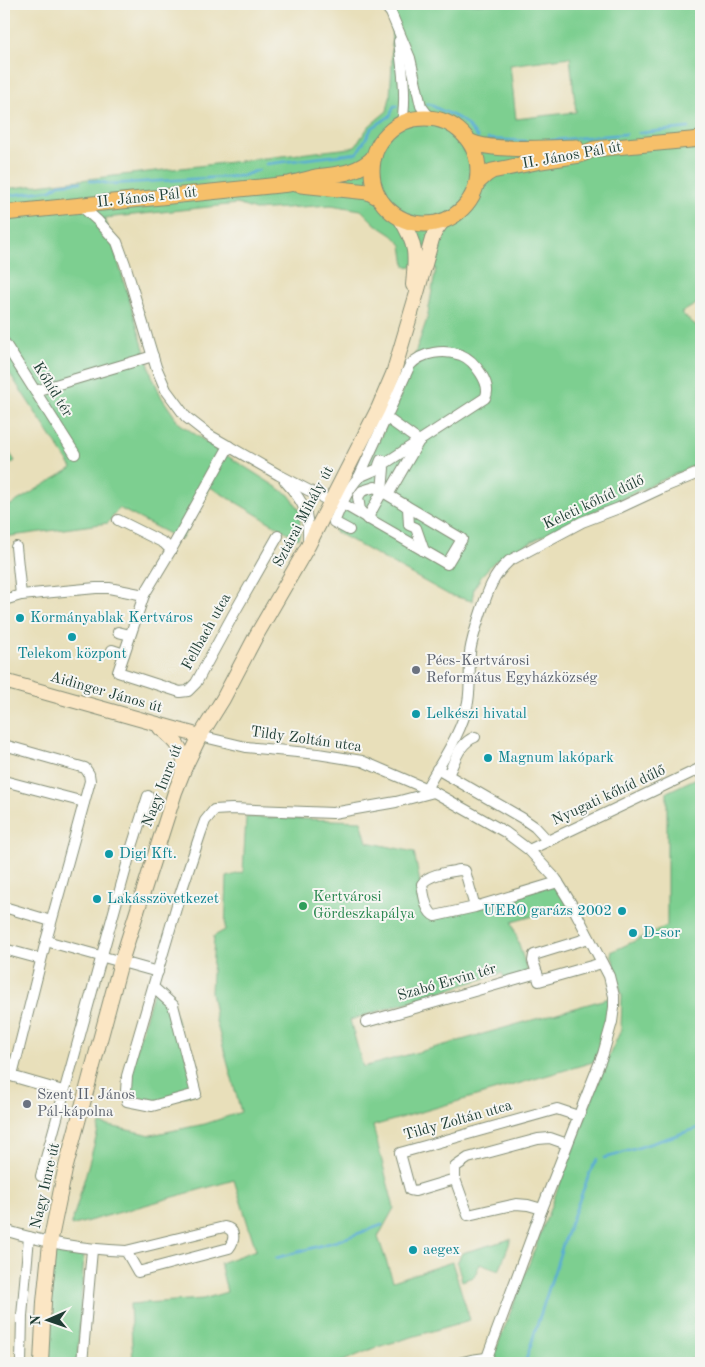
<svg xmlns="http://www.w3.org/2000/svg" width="705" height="1367" font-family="'Old Standard TT',serif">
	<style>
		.green { fill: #7dcf90; stroke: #4e8662; fill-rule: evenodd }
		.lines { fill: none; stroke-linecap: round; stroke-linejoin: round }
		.stream { stroke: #59acd5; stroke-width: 2.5 }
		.street-casing { stroke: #848e77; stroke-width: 12 }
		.secondary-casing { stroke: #848e77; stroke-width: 16 }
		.primary-casing { stroke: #848e77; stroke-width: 17 }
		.street { stroke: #fff; stroke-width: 10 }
		.secondary { stroke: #fbe6c4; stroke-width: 14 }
		.primary { stroke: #f6c06b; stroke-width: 15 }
		.culture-dot { fill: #0f9aa8; stroke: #f6f6f2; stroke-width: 2 }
		.worship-dot { fill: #6b7280; stroke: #f6f6f2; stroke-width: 2 }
		.leisure-dot { fill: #2e9e5b; stroke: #f6f6f2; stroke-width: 2 }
		.labels { text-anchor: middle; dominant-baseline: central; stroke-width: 4; stroke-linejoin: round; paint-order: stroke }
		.street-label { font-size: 15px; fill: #1f3d34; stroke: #f6f6f2 }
		.culture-label { font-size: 15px; fill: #0d838f; stroke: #f6f6f2; text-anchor: start }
		.worship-label { font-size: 15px; fill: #5b616d; stroke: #f6f6f2; text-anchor: start }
		.leisure-label { font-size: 15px; fill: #27864d; stroke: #f6f6f2; text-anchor: start }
	</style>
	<rect width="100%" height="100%" fill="#f6f6f2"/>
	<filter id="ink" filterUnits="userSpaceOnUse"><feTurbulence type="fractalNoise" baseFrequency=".02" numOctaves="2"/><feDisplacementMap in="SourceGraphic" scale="10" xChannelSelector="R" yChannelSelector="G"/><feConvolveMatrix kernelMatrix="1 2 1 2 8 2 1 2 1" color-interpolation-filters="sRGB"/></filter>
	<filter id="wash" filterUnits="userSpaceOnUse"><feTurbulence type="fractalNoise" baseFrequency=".0096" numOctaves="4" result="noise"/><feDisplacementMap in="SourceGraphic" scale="20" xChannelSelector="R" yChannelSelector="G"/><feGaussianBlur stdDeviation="1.12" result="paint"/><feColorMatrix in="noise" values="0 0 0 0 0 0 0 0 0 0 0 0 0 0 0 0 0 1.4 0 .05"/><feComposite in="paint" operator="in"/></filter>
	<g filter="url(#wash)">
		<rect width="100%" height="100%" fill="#e8dfba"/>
		<g class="green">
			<path d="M391,4H701V301L681,313L698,327L701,332V456L699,463L556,529L495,561L483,574L474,588L472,601L449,595L334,531L400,397L427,319L436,268L405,266L402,245L392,235L375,224L361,210L331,205L255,210L237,204L105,218L152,376L162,398L179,423L215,448L289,495L300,510V533L298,539L210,487L181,540L119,508L108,523L4,537V499L9,506L72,468L4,365V189L350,148L356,145L369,126L387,111L390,97L392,65ZM570,57L576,112L516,119L510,65Z"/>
			<path d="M5,446L15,461L4,468V449Z"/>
			<path d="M701,776V1357L671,1363H493L496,1350L607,1060L621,1030L622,996L611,952L667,926V792Z"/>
			<path d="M246,817L361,821L367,842L414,852L427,918L558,882L572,905L512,922L529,976L506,982L502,973L350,1020L363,1067L448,1044L613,997L601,1052L593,1062L373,1126L394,1208L378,1237L393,1281L452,1262L470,1320L374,1348L339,1363H133L130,1304L203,1299L227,1292L220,1263L256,1250L234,1180L71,1226L100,1124L151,1135L205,1124L241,1112L216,1021L211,992L214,936L225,930L227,877L243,872Z"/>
			<path d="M154,990L173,1005L195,1094L152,1105L128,1100V1077Z"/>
			<path d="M511,1239L499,1271L480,1264L474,1277L462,1281L457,1263L462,1253Z"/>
			<path d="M55,1250L84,1254L77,1363H48L51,1288Z"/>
		</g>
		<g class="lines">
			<g class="stream">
				<path d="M426,104H430C439,111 451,113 461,120C468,125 473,132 478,138"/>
				<path d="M639,133L689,128"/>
				<path d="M488,139L525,141"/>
				<path d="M543,141L626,134"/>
				<path d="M266,164L357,153L372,128L390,116L394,106H397"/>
				<path d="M90,181H96L110,184L242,176L259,170"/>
				<path d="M4,196L51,190L59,184L80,182"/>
				<path d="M604,1158L616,1155L701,1127"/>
				<path d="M276,1258L337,1241L382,1225"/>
				<path d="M525,1363L565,1238L590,1172L597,1159"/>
			</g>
		</g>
	</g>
	<g filter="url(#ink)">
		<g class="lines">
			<defs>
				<g id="street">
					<path d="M384,4L391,13L410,58L421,106L427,114L436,119"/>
					<path d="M399,41C402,68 407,96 402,123"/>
					<path d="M80,205L98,221L117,242L125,264L156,367L166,390L186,417L209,435L279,475L331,502"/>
					<path d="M4,342L75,454"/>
					<path d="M35,391L153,356"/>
					<path d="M384,468L382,492L387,494"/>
					<path d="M359,477L380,468L379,465L381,460L387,462L419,441L387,418"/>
					<path d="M285,481C305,503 309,513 308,542"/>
					<path d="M375,487L382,492L367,519L360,510L358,497L362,491Z"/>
					<path d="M343,504L447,564L462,539L388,495L419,441L485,398C493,385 474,360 461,355C444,349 422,352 410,365L359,477C347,490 341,506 334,522L349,530"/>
					<path d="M405,505L408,508L409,525L416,528L424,551"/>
					<path d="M118,520L164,543L171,550L144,595L118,672L180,692L188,691L196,683L233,615L278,536"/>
					<path d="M16,547L21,595"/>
					<path d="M171,550L229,446"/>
					<path d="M4,600L21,595L96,588H109L144,595"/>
					<path d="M118,632L130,635"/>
					<path d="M112,650L124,654"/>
					<path d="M200,736L246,747L318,754L362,761L434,792L505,832L529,850L556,879L572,905L609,976L614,996V1007L612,1022L603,1054L542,1209L485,1363"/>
					<path d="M4,745L85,768L89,774L90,781L46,941L12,1076"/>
					<path d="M437,769L522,818L535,827L548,841"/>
					<path d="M448,775C455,761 459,743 475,737"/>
					<path d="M4,781L84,802"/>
					<path d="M426,789C441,762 462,733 468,702C471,685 469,669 470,652C472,639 476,627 480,615C487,594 492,576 509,561L582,522L619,508L664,487L701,472"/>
					<path d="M529,850L701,768"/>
					<path d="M4,907L51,921"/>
					<path d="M475,907L465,871L460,870C449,872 428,874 422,884C424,894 425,912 435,916L475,907L558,882"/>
					<path d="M46,941L158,972"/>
					<path d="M4,949L41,959"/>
					<path d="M537,973L533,961L534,955L589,938"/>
					<path d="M154,988L173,1005L196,1094L152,1106L127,1101L126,1091L127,1076L179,898L201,832L205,821L214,810L232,809L333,813L396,802L434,792"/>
					<path d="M366,1022L537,973L539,981L602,963"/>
					<path d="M4,1074L63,1091"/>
					<path d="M41,1176L131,850L148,796"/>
					<path d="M455,1179V1167L468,1158L538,1139L550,1138L567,1144"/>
					<path d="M542,1209L528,1205L516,1204L468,1215L455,1179L415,1191L410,1190L400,1153L557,1109L578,1116"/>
					<path d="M4,1230C47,1243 80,1249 126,1251L138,1272L229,1248C235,1240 236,1229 224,1227L126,1251"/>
					<path d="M21,1363L22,1316L29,1237"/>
					<path d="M82,1363L92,1250"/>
					<path d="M459,1363L471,1360L486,1358"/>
				</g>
				<g id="secondary">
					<path d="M400,218C417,245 416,255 413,285"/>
					<path d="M4,681L200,736"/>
					<path d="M160,728C176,741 182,746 185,767"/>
					<path d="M41,1363L44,1302L50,1243L65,1170L121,962L175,792L185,767L200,736L223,699L256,636L308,546L378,409L393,374L417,293L432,239L435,232L442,222"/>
				</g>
				<g id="primary">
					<circle cx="425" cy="171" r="53"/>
					<path d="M469,141C489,152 551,148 576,147"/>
					<path d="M477,183L487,174L492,171L541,161L580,155L594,149L701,139"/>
					<path d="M301,185L368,192L379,198"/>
					<path d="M4,213L289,184C298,182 307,179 316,177C338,174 357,174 374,157"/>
				</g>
			</defs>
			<use href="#street" class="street-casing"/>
			<use href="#secondary" class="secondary-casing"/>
			<use href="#primary" class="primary-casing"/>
			<use href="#street" class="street"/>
			<use href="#secondary" class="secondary"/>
			<use href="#primary" class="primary"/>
		</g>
	</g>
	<g class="culture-dot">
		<circle cx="20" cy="618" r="5"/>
		<circle cx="72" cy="637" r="5"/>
		<circle cx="416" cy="714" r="5"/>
		<circle cx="488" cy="758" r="5"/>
		<circle cx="109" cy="854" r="5"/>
		<circle cx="97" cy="899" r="5"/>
		<circle cx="622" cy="911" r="5"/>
		<circle cx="633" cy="933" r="5"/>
		<circle cx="413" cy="1250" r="5"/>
	</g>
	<g class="worship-dot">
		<circle cx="416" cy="670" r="5"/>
		<circle cx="27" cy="1104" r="5"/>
	</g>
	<circle class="leisure-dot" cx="303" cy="906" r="5"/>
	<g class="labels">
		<g class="street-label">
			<text transform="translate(572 156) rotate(-10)">II. János Pál út</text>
			<text transform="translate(147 198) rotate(-6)">II. János Pál út</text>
			<text transform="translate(52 390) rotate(58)">Kőhíd tér</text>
			<text transform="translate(594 503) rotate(-25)">Keleti kőhíd dűlő</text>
			<text transform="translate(304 517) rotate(-62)">Sztárai Mihály út</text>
			<text transform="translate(207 632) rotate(-61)">Fellbach utca</text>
			<text transform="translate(106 693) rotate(16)">Aidinger János út</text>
			<text transform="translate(306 740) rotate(8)">Tildy Zoltán utca</text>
			<text transform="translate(163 786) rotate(-69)">Nagy Imre út</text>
			<text transform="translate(609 796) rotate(-25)">Nyugati kőhíd dűlő</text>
			<text transform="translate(447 983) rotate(-16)">Szabó Ervin tér</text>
			<text transform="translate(458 1121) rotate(-16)">Tildy Zoltán utca</text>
			<text transform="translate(46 1186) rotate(-77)">Nagy Imre út</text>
		</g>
		<g class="culture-label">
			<text x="30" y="618">Kormányablak Kertváros</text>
			<text x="72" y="654" text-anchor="middle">Telekom központ</text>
			<text x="426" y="714">Lelkészi hivatal</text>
			<text x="498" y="758">Magnum lakópark</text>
			<text x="119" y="854">Digi Kft.</text>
			<text x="107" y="899">Lakásszövetkezet</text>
			<text x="612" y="911" text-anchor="end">UERO garázs 2002</text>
			<text x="643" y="933">D-sor</text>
			<text x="423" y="1250">aegex</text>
		</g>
		<g class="worship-label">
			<text x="426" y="661">Pécs-Kertvárosi<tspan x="426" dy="17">Református Egyházközség</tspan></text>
			<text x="37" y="1095">Szent II. János<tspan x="37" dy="17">Pál-kápolna</tspan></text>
		</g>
		<g class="leisure-label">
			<text x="313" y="897">Kertvárosi<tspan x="313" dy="17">Gördeszkapálya</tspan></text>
		</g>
	</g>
	<rect width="705" height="1367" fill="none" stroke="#f6f6f2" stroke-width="20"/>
	<g transform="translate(48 1320) rotate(268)" stroke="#f6f6f2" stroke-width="4" paint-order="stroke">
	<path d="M0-4L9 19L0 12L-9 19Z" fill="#1f3d34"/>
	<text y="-8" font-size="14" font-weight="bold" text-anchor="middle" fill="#1f3d34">N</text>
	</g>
</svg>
